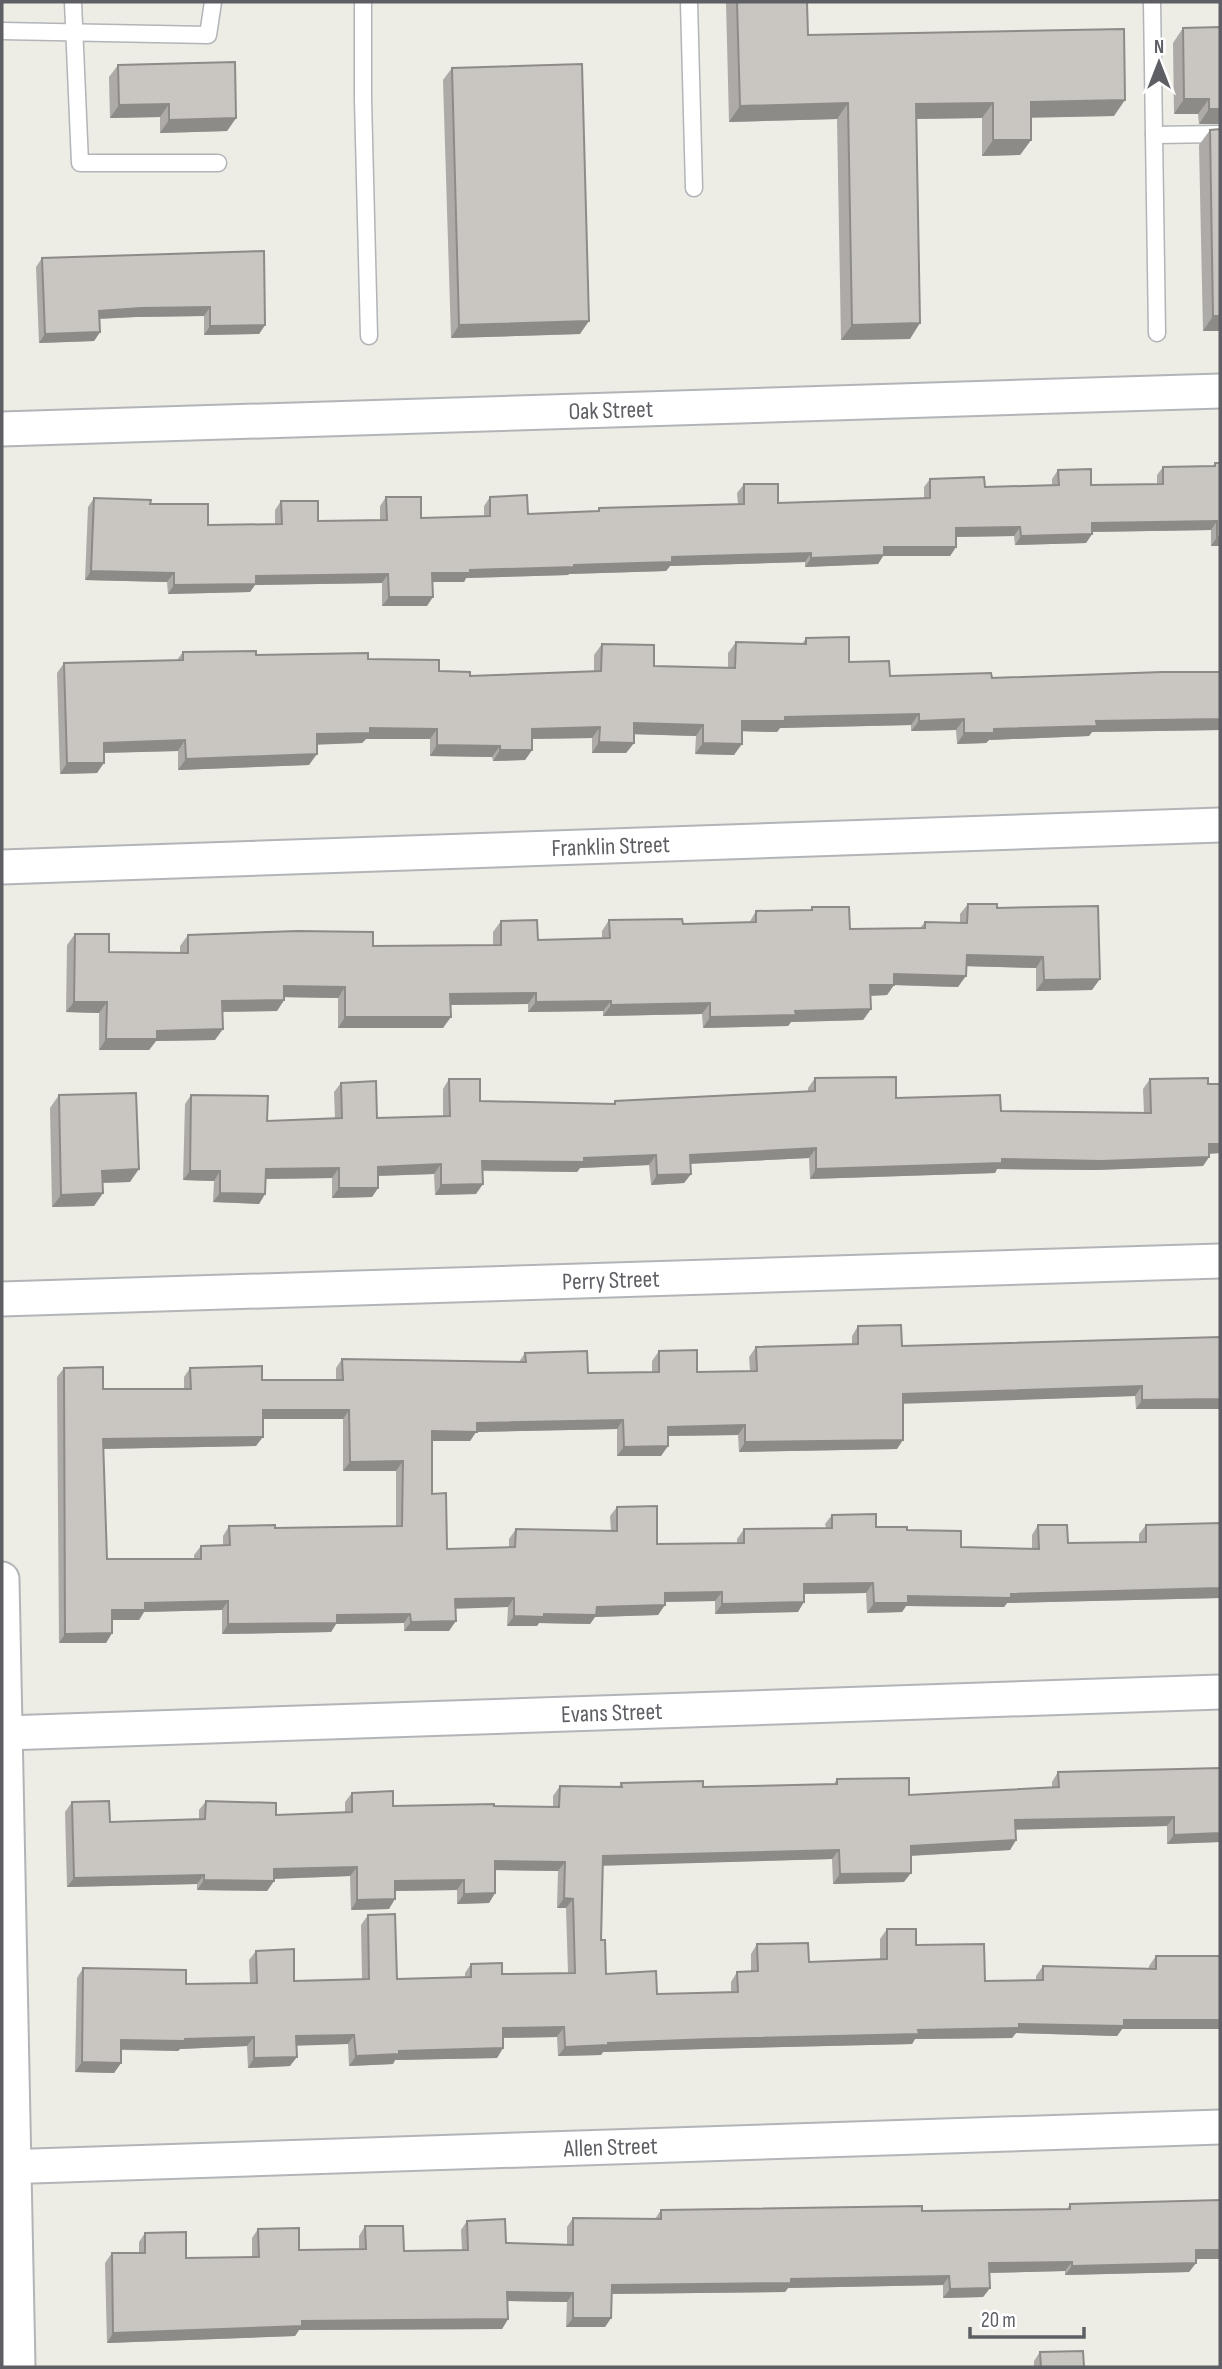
<svg xmlns="http://www.w3.org/2000/svg" width="1222" height="2369" font-family="'Sofia Sans Condensed',sans-serif">
	<style>
		.lines { fill: none; stroke-linecap: round; stroke-linejoin: round }
		.service-casing { stroke: #b2b4b8; stroke-width: 19 }
		.minor-casing { stroke: #b2b4b8; stroke-width: 37 }
		.service { stroke: #fff; stroke-width: 16 }
		.minor { stroke: #fff; stroke-width: 33 }
		.wall { fill: #adaaa7; fill-rule: evenodd }
		.shaded-wall { fill: #8d8b88 }
		.building { fill: #c9c6c2; stroke: #8d8b88; stroke-width: 2; fill-rule: evenodd }
		.labels { text-anchor: middle; dominant-baseline: central; stroke-width: 5; stroke-linejoin: round; paint-order: stroke }
		.street-label { font-size: 24px; fill: #5d5f64; stroke: #fff }
	</style>
	<rect width="100%" height="100%" fill="#edece5"/>
	<g class="lines">
		<defs>
			<g id="service">
				<path d="M73,2L80,163H218"/>
				<path d="M363,2V100L369,336"/>
				<path d="M689,2L694,188"/>
				<path d="M1152,2L1157,333"/>
				<path d="M2,31L208,35L213,2"/>
				<path d="M1154,135L1220,134"/>
			</g>
			<g id="minor">
				<path id="s1" d="M2,429L1220,391"/>
				<path id="s2" d="M2,867L1220,825"/>
				<path id="s3" d="M2,1299L1220,1261"/>
				<path d="M2,1579L18,2367"/>
				<path id="s4" d="M5,1733L1220,1692"/>
				<path id="s5" d="M2,2167L1220,2127"/>
			</g>
		</defs>
		<use href="#service" class="service-casing"/>
		<use href="#minor" class="minor-casing"/>
		<use href="#service" class="service"/>
		<use href="#minor" class="minor"/>
	</g>
	<g class="wall">
		<path d="M726,2H807L808,35L1114,116L1031,117V140L1020,155L982,156V118L917,119L910,339L841,340L837,119L729,122Z"/>
		<path d="M1220,27V124H1199L1198,114H1174L1173,43L1183,28Z"/>
		<path d="M118,65L236,118L227,131L160,133V117L110,118L109,77Z"/>
		<path d="M452,68L580,334L451,338L443,80Z"/>
		<path d="M1220,129V331H1203L1199,145L1210,130Z"/>
		<path d="M264,251L265,325L259,334L204,335V316L135,317L99,319L100,332L94,341L39,343L36,267L42,258Z"/>
		<path d="M1215,463L1220,546H1211V530L1092,532V534L1086,543L1015,545L1014,536L956,537V547L950,556H883L878,564L805,567V562L670,566L666,571L569,574L568,575L466,578L464,582H433L427,606H382V583L255,585L250,592L168,594L167,582L85,580L88,507L94,498L150,504L208,525L275,524V510L281,501L318,521L380,520V506L386,497L421,518L484,516V506L490,497L528,514L597,511L599,508L738,504L737,493L744,484L778,503L924,498V487L930,479L985,487L1052,486V479L1058,470L1091,485L1157,484V475L1163,467L1213,466Z"/>
		<path d="M806,638L849,662L890,676L992,678L1220,672V730L1092,732L1089,736L989,740L986,743L957,744L956,730L911,731V725L780,728L777,732L742,731L734,755L695,754L696,736L634,734V743L626,753H592V738L532,739V750L525,760L493,761L492,757L430,756V739H366L362,743L317,744L309,765L178,770V751L104,753L97,773L60,774L57,673L64,663L177,660L183,652L368,659L470,676L594,672V655L602,644L654,666L728,668V653L736,642L802,644Z"/>
		<path d="M968,904L997,908L1092,990L1036,991V968L966,966L958,987L894,985L887,995L870,996L871,1009L863,1020L791,1022L788,1026L703,1028L702,1014L603,1016V1011L528,1012V1004L450,1005L443,1028H338V998L284,997V1000L277,1011L223,1012L215,1040L156,1041L149,1050H99V1013L66,1012L67,945L75,934L109,952L180,953V946L188,935L373,946L493,945V932L501,921L538,940L602,938V931L609,920L683,924L749,923L756,911L810,910L812,907L850,929L920,928L925,922L960,923V914Z"/>
		<path d="M815,1078L896,1098L1001,1111L1144,1113L1143,1089L1150,1079L1208,1084H1220V1153L1209,1154V1157L1203,1166L1095,1170L997,1169L995,1173L810,1179L809,1158L690,1164L691,1174L684,1183L651,1185L649,1165L580,1168L577,1172L482,1171L476,1194L435,1195L434,1174L378,1176V1188L372,1197L332,1198V1178L266,1179L265,1194L259,1204L213,1202L214,1181L183,1180L185,1104L191,1095L267,1121L335,1119L334,1092L341,1083L377,1118L443,1116V1089L449,1079L480,1101L613,1104L615,1101L808,1091V1088Z"/>
		<path d="M59,1095L130,1182L102,1183L103,1193L94,1206L52,1207L50,1108Z"/>
		<path d="M858,1326L902,1346L1220,1337V1409H1136L1135,1396L903,1403L897,1449L739,1452L738,1435L668,1436L661,1456H617V1429L476,1432L470,1441H432V1494L447,1549L509,1547V1539L516,1529L611,1531L610,1516L617,1507L657,1544L737,1543V1539L744,1529L826,1528L825,1524L832,1515L876,1527L907,1530L961,1547L1032,1549V1535L1038,1525L1068,1543L1139,1542V1534L1146,1525L1220,1523V1598L1007,1603L1004,1607L906,1606L902,1612L867,1613L866,1593L804,1594L798,1612L715,1614V1601L665,1602L658,1615L595,1617L590,1624L539,1623L537,1626H507L508,1607L455,1608L449,1631H404V1623L336,1624L331,1632L222,1634V1610L144,1612L139,1620H112V1633L106,1643H59L57,1377L64,1368L103,1389H184V1377L190,1368L262,1380H336V1368L342,1359L519,1362L525,1353L588,1373L652,1372V1361L659,1351L697,1372L750,1371L749,1357L756,1347L852,1344V1336ZM263,1419H343V1471H396V1526L275,1528L229,1526L223,1536V1545L201,1546L194,1555V1559H107L103,1449L256,1446Z"/>
		<path d="M1220,1768V1842L1167,1844V1826L1016,1829V1840L1010,1850L911,1856L904,1882L833,1884L832,1859L602,1865L601,1940L606,1974L657,1994L731,1992V1982L737,1972L751,1971V1954L757,1944L809,1962L880,1960V1939L887,1929L985,1981L1036,1980V1976L1043,1966L1149,1969V1966L1156,1956L1220,2029H1122L1117,2036L1016,2033L1012,2038L915,2039L912,2044L704,2049L603,2052L601,2055L558,2056L557,2037L503,2038V2048L497,2058L395,2060L393,2064L349,2066L348,2044L296,2045L290,2066L248,2068L247,2046L180,2049L178,2051L121,2050V2063L114,2073L75,2072L77,1978L83,1968L186,1984L250,1983L249,1960L256,1951L294,1981L362,1979L361,1925L368,1915L397,1979L465,1977V1973L471,1964L502,1974L568,1973L566,1908H557L558,1871L495,1870V1893L489,1903L457,1904V1890L395,1891L389,1909L351,1910L350,1876L274,1879V1881L267,1891L197,1890V1884L67,1887L65,1812L72,1802L110,1822L199,1819V1810L206,1801L276,1815L345,1812V1802L352,1793L393,1806L553,1807V1796L560,1786L619,1787L621,1783L703,1787L834,1784L837,1779L909,1795L1052,1787V1782L1058,1772Z"/>
		<path d="M1220,2200V2259H1196V2263L1189,2272L1065,2275V2271L990,2273V2288L983,2297L943,2298V2285L788,2288L785,2292L612,2294L611,2318L605,2327H566L567,2302L508,2301V2319L502,2329L299,2330L295,2336L107,2343L105,2263L112,2253H139V2242L145,2233L186,2258L252,2257V2238L258,2229L299,2250L359,2249V2236L365,2226L404,2251L462,2250L461,2230L467,2221L506,2243L567,2244V2227L573,2218L655,2219L661,2210L922,2211L1067,2209L1070,2204Z"/>
		<path d="M1040,2352L1084,2367H1034V2361Z"/>
	</g>
	<g class="shaded-wall">
		<path d="M1184,99H1209L1198,114H1174Z"/>
		<path d="M1125,100L1114,116L1020,118L1031,102Z"/>
		<path d="M848,103L837,119L729,122L740,106Z"/>
		<path d="M993,103L982,118L906,119L916,104Z"/>
		<path d="M169,104L160,117L110,118L119,105Z"/>
		<path d="M1209,109H1220V124H1199Z"/>
		<path d="M236,118L227,131L160,133L169,120Z"/>
		<path d="M993,140H1031L1020,155L982,156Z"/>
		<path d="M210,307L204,316L135,317L93,319L99,311L141,308Z"/>
		<path d="M1213,316H1220V331H1203Z"/>
		<path d="M589,321L580,334L451,338L459,325Z"/>
		<path d="M920,323L910,339L841,340L852,325Z"/>
		<path d="M265,325L259,334L204,335L210,326Z"/>
		<path d="M100,332L94,341L39,343L45,334Z"/>
		<path d="M1217,521L1211,530L1086,532L1092,523Z"/>
		<path d="M1020,527L1014,536L949,537L956,528Z"/>
		<path d="M1092,534L1086,543L1015,545L1021,536Z"/>
		<path d="M1217,537H1220V546H1211Z"/>
		<path d="M884,547H956L950,556H883L878,564L805,567L811,558Z"/>
		<path d="M811,553L805,562L670,566L666,571L569,574L568,575L466,578L464,582H426L432,573L470,570L574,565L672,557Z"/>
		<path d="M91,571L174,573L167,582L85,580Z"/>
		<path d="M388,574L382,583L255,585L250,592L168,594L174,585L256,576Z"/>
		<path d="M389,597H433L427,606H382Z"/>
		<path d="M919,714L911,725L780,728L777,732L735,731L742,721L785,717Z"/>
		<path d="M964,719L956,730L911,731L919,721Z"/>
		<path d="M1220,719V730L1092,732L1089,736L989,740L986,743L957,744L964,733L994,729L1096,721Z"/>
		<path d="M634,723L703,725L696,736L627,734Z"/>
		<path d="M600,727L592,738L524,739L532,729Z"/>
		<path d="M370,728L437,729L430,739H366L362,743L309,745L317,734Z"/>
		<path d="M185,740L178,751L97,753L104,743Z"/>
		<path d="M599,742L634,743L626,753H592Z"/>
		<path d="M703,743L742,744L734,755L695,754Z"/>
		<path d="M437,745L500,746L492,757L430,756Z"/>
		<path d="M500,750H532L525,760L493,761Z"/>
		<path d="M317,754L309,765L178,770L186,759Z"/>
		<path d="M67,763H104L97,773L60,774Z"/>
		<path d="M967,955L1043,957L1036,968L959,966Z"/>
		<path d="M894,974L966,976L958,987L894,985L887,995L862,996L870,985Z"/>
		<path d="M1100,979L1092,990L1036,991L1044,980Z"/>
		<path d="M284,986L345,987L338,998L276,997Z"/>
		<path d="M536,993L528,1004L443,1005L450,994Z"/>
		<path d="M284,1000L277,1011L215,1012L222,1001Z"/>
		<path d="M611,1001L603,1011L528,1012L536,1002Z"/>
		<path d="M74,1002H107L99,1013L66,1012Z"/>
		<path d="M710,1003L702,1014L603,1016L611,1005Z"/>
		<path d="M871,1009L863,1020L791,1022L788,1026L703,1028L710,1017L795,1011Z"/>
		<path d="M345,1017H451L443,1028H338Z"/>
		<path d="M223,1029L215,1040L156,1041L149,1050H99L106,1039L157,1031Z"/>
		<path d="M1209,1144H1220V1153L1202,1154Z"/>
		<path d="M816,1148L809,1158L683,1164L690,1155Z"/>
		<path d="M656,1155L649,1165L580,1168L577,1172L475,1170L482,1161L584,1158Z"/>
		<path d="M1209,1157L1203,1166L1095,1170L997,1169L995,1173L810,1179L816,1169L1002,1159Z"/>
		<path d="M441,1164L434,1174L371,1176L378,1167Z"/>
		<path d="M339,1168L332,1178L259,1179L266,1169Z"/>
		<path d="M139,1169L130,1182L93,1183L102,1171Z"/>
		<path d="M190,1171H220L214,1181L183,1180Z"/>
		<path d="M691,1174L684,1183L651,1185L657,1175Z"/>
		<path d="M483,1184L476,1194L435,1195L441,1185Z"/>
		<path d="M339,1188H378L372,1197L332,1198Z"/>
		<path d="M103,1193L94,1206L52,1207L61,1195Z"/>
		<path d="M220,1193L265,1194L259,1204L213,1202Z"/>
		<path d="M1142,1386L1135,1396L896,1404L903,1394Z"/>
		<path d="M1220,1399V1409H1136L1142,1400Z"/>
		<path d="M263,1410H349L343,1419H256Z"/>
		<path d="M623,1420L617,1429L476,1432L470,1441H426L432,1431L477,1423Z"/>
		<path d="M745,1425L738,1435L661,1436L668,1427Z"/>
		<path d="M263,1437L256,1446L96,1449L103,1439Z"/>
		<path d="M903,1440L897,1449L739,1452L745,1442Z"/>
		<path d="M668,1446L661,1456H617L624,1447Z"/>
		<path d="M403,1461L396,1471H343L350,1462Z"/>
		<path d="M873,1583L866,1593L797,1594L804,1584Z"/>
		<path d="M1220,1588V1598L1007,1603L1004,1607L906,1606L902,1612L867,1613L874,1603L908,1596Z"/>
		<path d="M722,1592L715,1601L658,1602L665,1593Z"/>
		<path d="M514,1598L508,1607L448,1609L455,1599Z"/>
		<path d="M228,1601L222,1610L144,1612L139,1620H105L112,1610L145,1603Z"/>
		<path d="M804,1602L798,1612L715,1614L722,1604Z"/>
		<path d="M665,1605L658,1615L595,1617L590,1624L539,1623L537,1626H507L514,1616L597,1607Z"/>
		<path d="M410,1614L404,1623L336,1624L331,1632L222,1634L228,1624L337,1615Z"/>
		<path d="M456,1621L449,1631H404L411,1622Z"/>
		<path d="M112,1633L106,1643H59L65,1634Z"/>
		<path d="M1174,1817L1167,1826L1008,1830L1015,1820Z"/>
		<path d="M1220,1833V1842L1167,1844L1174,1835Z"/>
		<path d="M1016,1840L1010,1850L904,1856L911,1846Z"/>
		<path d="M839,1850L832,1859L596,1866L603,1856Z"/>
		<path d="M495,1861L565,1862L558,1871L488,1870Z"/>
		<path d="M357,1867L350,1876L267,1879L274,1869Z"/>
		<path d="M911,1873L904,1882L833,1884L840,1874Z"/>
		<path d="M204,1875L197,1884L67,1887L74,1878Z"/>
		<path d="M204,1880L274,1881L267,1891L197,1890Z"/>
		<path d="M464,1880L457,1890L388,1891L395,1881Z"/>
		<path d="M495,1893L489,1903L457,1904L464,1894Z"/>
		<path d="M564,1898L573,1899L566,1908H557Z"/>
		<path d="M395,1899L389,1909L351,1910L357,1900Z"/>
		<path d="M1124,2020H1220V2029H1122L1117,2036L1016,2033L1012,2038L915,2039L912,2044L704,2049L603,2052L601,2055L558,2056L565,2047L608,2043Z"/>
		<path d="M564,2027L557,2037L496,2038L503,2028Z"/>
		<path d="M354,2035L348,2044L289,2046L296,2036Z"/>
		<path d="M254,2037L247,2046L180,2049L178,2051L114,2049L121,2040L185,2039Z"/>
		<path d="M503,2048L497,2058L395,2060L393,2064L349,2066L356,2056L399,2051Z"/>
		<path d="M297,2057L290,2066L248,2068L254,2058Z"/>
		<path d="M82,2062L121,2063L114,2073L75,2072Z"/>
		<path d="M1196,2250H1220V2259H1189Z"/>
		<path d="M1072,2262L1065,2271L983,2273L989,2263Z"/>
		<path d="M1196,2263L1189,2272L1065,2275L1072,2266Z"/>
		<path d="M949,2276L943,2285L788,2288L785,2292L605,2294L612,2285L791,2279Z"/>
		<path d="M990,2288L983,2297L943,2298L950,2289Z"/>
		<path d="M507,2292L573,2293L567,2302L501,2301Z"/>
		<path d="M573,2318H611L605,2327H566Z"/>
		<path d="M508,2319L502,2329L299,2330L295,2336L107,2343L113,2333L302,2321Z"/>
	</g>
	<g class="building">
		<path d="M737,2H807L808,35L1124,29L1125,100L1031,102V140H993V103L916,104L920,323L852,325L848,103L740,106Z"/>
		<path d="M1220,27V109H1209V99H1184L1183,28Z"/>
		<path d="M235,62L236,118L169,120V104L119,105L118,65Z"/>
		<path d="M582,64L589,321L459,325L452,68Z"/>
		<path d="M1220,129V316H1213L1210,130Z"/>
		<path d="M264,251L265,325L210,326V307L141,308L99,311L100,332L45,334L42,258Z"/>
		<path d="M1215,463H1220V537H1217V521L1092,523V534L1021,536L1020,527L956,528V547H884V555L811,558V553L672,557V562L574,565V567L470,570V573H432L433,597H389L388,574L256,576V584L174,585V573L91,571L94,498L151,500L150,504H208V525L282,524L281,501H318V521L387,520L386,497H421V518L490,516V497L527,495L528,514L599,511V508L744,504V484H778V503L930,498V479L984,477L985,487L1059,485L1058,470L1091,469V485L1163,484V467L1215,466Z"/>
		<path d="M849,637V662L889,661L890,676L991,673L992,678L1162,672H1220V719L1096,721L1097,726L994,729V733H964V719L919,721V714L785,717V721H742V744L703,743V725L634,723V743L599,742L600,727L532,729V750H500V746L437,745V729L370,728V733L317,734V754L186,759L185,740L104,743V763H67L64,663L183,660V652L256,651V655L368,653V659L439,660V671L470,672V676L601,671L602,644L654,645V666L735,668L736,642L806,644V638Z"/>
		<path d="M968,904H997V908L1098,906L1100,979L1044,980L1043,957L967,955L966,976L894,974V985H870L871,1009L795,1011L796,1015L710,1017V1003L611,1005V1001L536,1002V993L450,994L451,1017H345V987L284,986V1000L222,1001L223,1029L157,1031V1039H106L107,1002H74L75,934H109V952L188,953V935L297,931L373,932V946L501,945V921L537,920L538,940L610,938L609,920L682,919L683,924L756,922V911L812,910V907H849L850,929L925,928V922L967,923Z"/>
		<path d="M896,1077V1098L1000,1095L1001,1111L1151,1113L1150,1079L1208,1078V1084H1220V1144H1209V1157L1102,1161L1002,1159V1163L816,1169V1148L690,1155L691,1174L657,1175L656,1155L584,1158V1162L482,1161L483,1184L441,1185V1164L378,1167V1188H339V1168L266,1169L265,1194L220,1193V1171H190L191,1095L268,1096L267,1121L342,1118L341,1083L376,1081L377,1118L450,1116L449,1079H480V1101L615,1104V1101L815,1091V1078Z"/>
		<path d="M136,1093L139,1169L102,1171L103,1193L61,1195L59,1095Z"/>
		<path d="M901,1325L902,1346L1220,1337V1399L1142,1400V1386L903,1394V1440L745,1442V1425L668,1427V1446L624,1447L623,1420L477,1423V1432L432,1431V1494L446,1493L447,1549L515,1547L516,1529L617,1531V1507L657,1506V1544L744,1543V1529L832,1528V1515L876,1514V1527H907V1530L961,1531V1547L1039,1549L1038,1525H1067L1068,1543L1146,1542V1525L1220,1523V1588L1011,1594V1598L908,1596V1603H874L873,1583L804,1584V1602L722,1604V1592L665,1593V1605L597,1607L596,1615L544,1614V1617L514,1616V1598L455,1599L456,1621L411,1622L410,1614L337,1615V1623L228,1624V1601L145,1603V1610H112V1633L65,1634L64,1368L103,1367V1389H191L190,1368L262,1366V1380H343L342,1359L526,1362L525,1353L587,1351L588,1373L659,1372V1351L697,1350V1372L757,1371L756,1347L858,1344V1326ZM263,1410H349L350,1462L403,1461L402,1526L275,1528V1525L229,1526L230,1545L201,1546V1559H107L103,1439L263,1437Z"/>
		<path d="M1220,1768V1833L1174,1835V1817L1015,1820L1016,1840L911,1846V1873L840,1874L839,1850L603,1856L601,1940H605L606,1974L656,1971L657,1994L738,1992L737,1972L758,1971L757,1944L808,1943L809,1962L887,1959V1929H916V1945L984,1944L985,1981L1043,1980V1966L1156,1969V1956H1220V2020H1124V2026L1019,2024V2028L918,2030L919,2034L711,2039L608,2043V2045L565,2047L564,2027L503,2028V2048L399,2051V2054L356,2056L354,2035L296,2036L297,2057L254,2058V2037L185,2039V2041L121,2040V2063L82,2062L83,1968L186,1970V1984L257,1983L256,1951L294,1949V1981L369,1979L368,1915L395,1914L397,1979L471,1977V1964L502,1963V1974L575,1973L573,1899L564,1898L565,1862L495,1861V1893L464,1894V1880L395,1881V1899L357,1900V1867L274,1869V1881L204,1880V1875L74,1878L72,1802L109,1801L110,1822L205,1819L206,1801L276,1803V1815L352,1812V1793L393,1791V1806L494,1804V1806L559,1807L560,1786L622,1787L621,1783L703,1781V1787L837,1784V1779L909,1778V1795L1059,1787L1058,1772Z"/>
		<path d="M1220,2200V2250H1196V2263L1072,2266V2262L989,2263L990,2288L950,2289L949,2276L791,2279V2283L612,2285L611,2318H573V2293L507,2292L508,2319L302,2321V2326L113,2333L112,2253H145V2233L186,2232V2258L259,2257L258,2229L299,2228V2250L366,2249L365,2226H403L404,2251L468,2250L467,2221L505,2219L506,2243L573,2245V2218L661,2219V2210L922,2206V2211L1070,2209V2204Z"/>
		<path d="M1083,2351L1084,2367H1041L1040,2352Z"/>
	</g>
	<g class="labels">
		<g class="street-label">
			<text stroke="none"><textPath href="#s1" startOffset="609">Oak Street</textPath></text>
			<text stroke="none"><textPath href="#s2" startOffset="609">Franklin Street</textPath></text>
			<text stroke="none"><textPath href="#s3" startOffset="609">Perry Street</textPath></text>
			<text stroke="none"><textPath href="#s4" startOffset="607">Evans Street</textPath></text>
			<text stroke="none"><textPath href="#s5" startOffset="609">Allen Street</textPath></text>
		</g>
	</g>
	<rect width="1222" height="2369" fill="none" stroke="#5d5f64" stroke-width="7"/>
	<g transform="translate(1159 63)" stroke="#ffffff" stroke-width="5" paint-order="stroke">
	<path d="M0-5L12 26L0 18L-12 26Z" fill="#5d5f64"/>
	<text y="-10" font-size="19" font-weight="bold" text-anchor="middle" fill="#5d5f64">N</text>
	</g>
	<path d="M970 2327v10h114v-10" fill="none" stroke="#5d5f64" stroke-width="3.5"/>
	<text x="981" y="2327" font-size="21" fill="#5d5f64" stroke="#ffffff" stroke-width="5" paint-order="stroke">20 m</text>
</svg>
